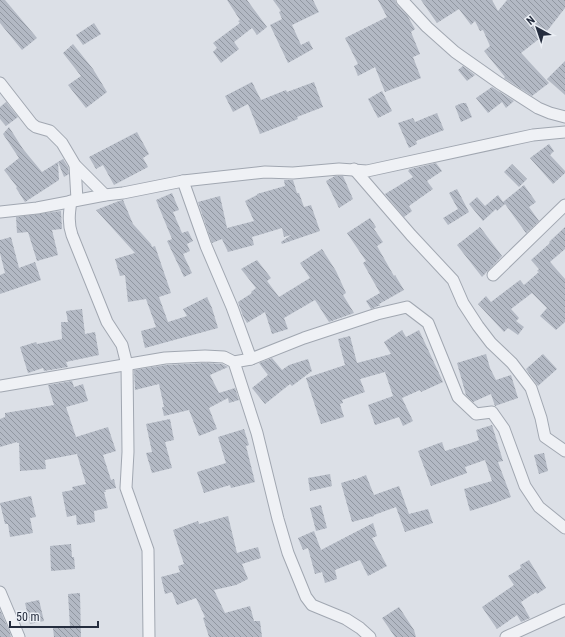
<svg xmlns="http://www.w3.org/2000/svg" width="565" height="637" font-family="'Roboto Condensed',sans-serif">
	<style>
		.building { fill: url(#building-back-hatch) }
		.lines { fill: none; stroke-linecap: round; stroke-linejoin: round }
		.minor-casing { stroke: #a1a7b1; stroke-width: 13 }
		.minor { stroke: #eff1f5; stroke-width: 11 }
	</style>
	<defs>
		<pattern id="building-back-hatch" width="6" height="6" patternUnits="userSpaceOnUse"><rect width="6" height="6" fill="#b3b9c4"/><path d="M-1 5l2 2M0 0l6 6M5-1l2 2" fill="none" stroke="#9197a1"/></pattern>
	</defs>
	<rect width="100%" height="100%" fill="#dce0e7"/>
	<g class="building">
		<path d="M0,0H5L37,38L22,50L0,23Z"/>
		<path d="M227,0H247L267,27L257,35L252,28L234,42L239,49L221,63L213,52L217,48L213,43L240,23L238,21L240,20Z"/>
		<path d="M273,0H313L319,12L292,25L301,45L309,41L313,49L288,63L270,25L282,19L279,12L281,11Z"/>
		<path d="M378,0H395L397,5L407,15L415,29L411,32L420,54L413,57L421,78L385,92L375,67L358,76L354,66L358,64L345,38L387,17Z"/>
		<path d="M421,0H492L498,11L507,0H565V8L544,35L521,53L549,83L532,96L504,78L505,77L484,51L490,46L483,30L480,31L475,21L471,25L459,9L437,23Z"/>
		<path d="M94,23L101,34L83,45L76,35Z"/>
		<path d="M73,44L93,69L107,92L86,108L68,85L81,76L63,53Z"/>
		<path d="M565,61V95L547,79Z"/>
		<path d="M463,66L475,75L467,81L458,70Z"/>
		<path d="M252,82L261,100L286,90L287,92L314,82L323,107L297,117L298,119L260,134L248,104L233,112L225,96Z"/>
		<path d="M492,87L514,101L506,108L502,102L488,113L476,98Z"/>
		<path d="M382,91L392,111L378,118L368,99Z"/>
		<path d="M6,102L18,117L6,126L0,119V107Z"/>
		<path d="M462,103H466L472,117L461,122L455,106Z"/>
		<path d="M437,113L444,130L416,141L417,144L409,148L398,123L413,118L415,122Z"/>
		<path d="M9,127L23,149L42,172L58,162L59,180L25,202L16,188L17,187L4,170L19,158L3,134Z"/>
		<path d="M137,132L149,154L143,158L148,167L114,185L103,165L96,169L89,157Z"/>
		<path d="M549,144L554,151L550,155L565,171V173L553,184L530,158Z"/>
		<path d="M63,159L68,167L69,174L64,177L58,162Z"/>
		<path d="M436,163L442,171L427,181L433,189L409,206L412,211L404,217L385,194L413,177L408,171L410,169Z"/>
		<path d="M512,164L527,179L519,187L504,172Z"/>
		<path d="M335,176H343L353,199L339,208L326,181Z"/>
		<path d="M284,180H293L297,193H299L304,207L311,205L320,231L282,244L281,242L291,235L284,237L282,228L252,237L254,245L228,252L222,239L212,243L198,202L220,196L227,228L254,221L245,201L257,195V194L285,186Z"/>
		<path d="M524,185L536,202L529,207L539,221L526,233L505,204L497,211L496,209L483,221L469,204L477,197L485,206L498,195L503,202Z"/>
		<path d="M457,189L469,212L448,225L443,218L458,209L449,193Z"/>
		<path d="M172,193L179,210L173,212L182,233L188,231L193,241L187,244L190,251L183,254L192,273L184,277L167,241L172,239L156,200Z"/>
		<path d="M123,200L133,224L151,244L152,247L155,246L171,293L159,297L168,322L187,316L183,309L207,297L212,308L218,328L145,348L141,331L156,327L146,299L128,302L125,275L120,276L115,259L135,253L96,210L119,201Z"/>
		<path d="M61,211L62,229L52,230L58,255L37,261L28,232L17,233L16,217Z"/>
		<path d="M370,218L376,227L374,229L383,242L377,246L394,276L395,275L404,290L379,304L380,306H378L371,309L366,301L380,293L363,263L366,261L347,233Z"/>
		<path d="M480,227L502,256L482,277L457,245Z"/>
		<path d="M565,227V249L550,262L565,279V322L556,330L540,316L547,308L532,293L511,309L519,318L516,321L524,327L518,335L508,328L504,332L478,304L486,296L491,302L520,280L524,285L539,272L537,271L539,269L531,260L550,243L549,242Z"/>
		<path d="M11,237L19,268L35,262L41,280L0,294V275L5,273L0,253V240Z"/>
		<path d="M322,249L336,271L346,293L343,295L354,313L329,322L315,300L284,318L288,329L272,334L265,312L247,323L243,316L238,302L252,293L251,292L256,288L241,269L257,260L271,278L267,281L279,297L310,278L300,263Z"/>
		<path d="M82,309L85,334L95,332L99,355L66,362L68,367L44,371L43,368L28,373L20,347L36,342L37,344L62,339L61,322H68L66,311Z"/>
		<path d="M402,330L406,337L419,330L443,382L421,392L420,390L402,398L413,421L403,426L399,417L375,425L368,405L393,396L385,372L360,379L365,392L342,400L343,403L340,404L344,417L321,424L306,378L345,365L338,339L350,336L357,363L391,354L384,342Z"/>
		<path d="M486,354L490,368L496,380L511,375L518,398L495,406L491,394L473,402L466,395L457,363Z"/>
		<path d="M543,354L557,369L538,386L526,369Z"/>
		<path d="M272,358L282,370L289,365L308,359L312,371L292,386L290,384L265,404L252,388L268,375L259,363Z"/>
		<path d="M205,363L222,364L228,367L210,375L219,393L235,388L239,400L229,403L228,398L209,408L217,429L199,436L189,410L164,416L162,407H164L159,384L135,390L134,370L166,365Z"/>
		<path d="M72,381L74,387L83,384L88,401L66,407L76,437L108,427L116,451L103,455L111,480L114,479L116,488L105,490L106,492H104L108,508L94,511L95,522L77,525L76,515L67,517L62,492L73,490L72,487L86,484L77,454L45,460L46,469L20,471L19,443H17V442L0,447V419L5,417V413L54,405L48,385Z"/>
		<path d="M170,419L174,440L165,442L172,468L152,473L146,453L152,452L146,424Z"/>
		<path d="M492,425L503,461L498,462L511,497L492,504L470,511L464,489L492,481L485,460L465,467L467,473L431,486L418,451L442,442L445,451L471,443L479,440L476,430Z"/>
		<path d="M244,429L249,445L246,446L255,482L231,488L230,485L204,493L197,472L226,463L218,437Z"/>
		<path d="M544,453L548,471L539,474L534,455Z"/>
		<path d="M330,474L332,486L310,491L308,478Z"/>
		<path d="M366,475L374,495L399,486L409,514L428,509L433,523L405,532L396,507L374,515V516L352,522L341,483L354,479V480Z"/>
		<path d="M31,496L36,517L30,518L33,533L10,537L8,524H5L0,503Z"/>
		<path d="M321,505L327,528L316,531L310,508Z"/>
		<path d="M228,516L237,553L258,547L261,558L242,564L248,579L236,585L214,590L225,613L250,606L254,621H260L262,637H209L203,618L205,617L196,598L177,605L172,592L165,594L161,577L180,572L178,566L184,564L173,530L198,521L199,524Z"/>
		<path d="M373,523L377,536L372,538L387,566L368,576L360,560L335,570L337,579L325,583L322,572L315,574L308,548L303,550L298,538L314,531L321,550Z"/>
		<path d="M71,544L72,557H74L75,569L51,571L50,546Z"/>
		<path d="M529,560L546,588L537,594L536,592L521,602L530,618L521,622L517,615L497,629L482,607L514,585L508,576L521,568L520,565Z"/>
		<path d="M80,593L81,637H54L53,628L70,627L68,594Z"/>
		<path d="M39,600L44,621L30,624L25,603Z"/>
		<path d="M399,607L414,630L416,637H395L382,618Z"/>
		<path d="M0,610L10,633L11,637H0Z"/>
	</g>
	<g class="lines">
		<defs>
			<g id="minor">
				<path d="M402,0L427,27L455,52L499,83L538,108L550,113L565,117"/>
				<path d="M0,83L32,124L36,127L50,131L62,143L75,165L105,195"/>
				<path d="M75,165L77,200"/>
				<path d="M354,169L411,235L453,280L463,303L478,326L491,343L512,363L531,388L541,418L545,437L565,451"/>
				<path d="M183,181L206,246L232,307L251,359"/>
				<path d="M71,201C69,214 68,223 72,235L107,322L122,345L127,365L128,452L126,488L148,550L149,637"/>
				<path d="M0,212L37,208L105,195L123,193L183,181L265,172L293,173L339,169L367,171L533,135L565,132"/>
				<path d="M493,275L565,205"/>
				<path d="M234,362L257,433L278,519L288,553L306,597L312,605L346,619L360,628L370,637"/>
				<path d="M0,386L165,358L205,356L224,357L234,362L251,359L304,338L377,314L407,307L428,323L458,397L476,414L492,412L504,429L525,486L539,507L565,528"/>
				<path d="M0,592L19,637"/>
				<path d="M506,637L565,610"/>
			</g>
		</defs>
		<use href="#minor" class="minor-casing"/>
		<use href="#minor" class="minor"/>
	</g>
	<g transform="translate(537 28) rotate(320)" stroke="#ebeff5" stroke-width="3" paint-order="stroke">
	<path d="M0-3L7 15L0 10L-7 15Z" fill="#252d3e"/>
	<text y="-6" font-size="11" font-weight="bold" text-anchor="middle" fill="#252d3e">N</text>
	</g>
	<path d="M10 621v6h88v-6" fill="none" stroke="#252d3e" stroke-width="2"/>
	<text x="16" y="621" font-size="12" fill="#252d3e" stroke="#ebeff5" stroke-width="3" paint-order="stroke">50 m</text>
</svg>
